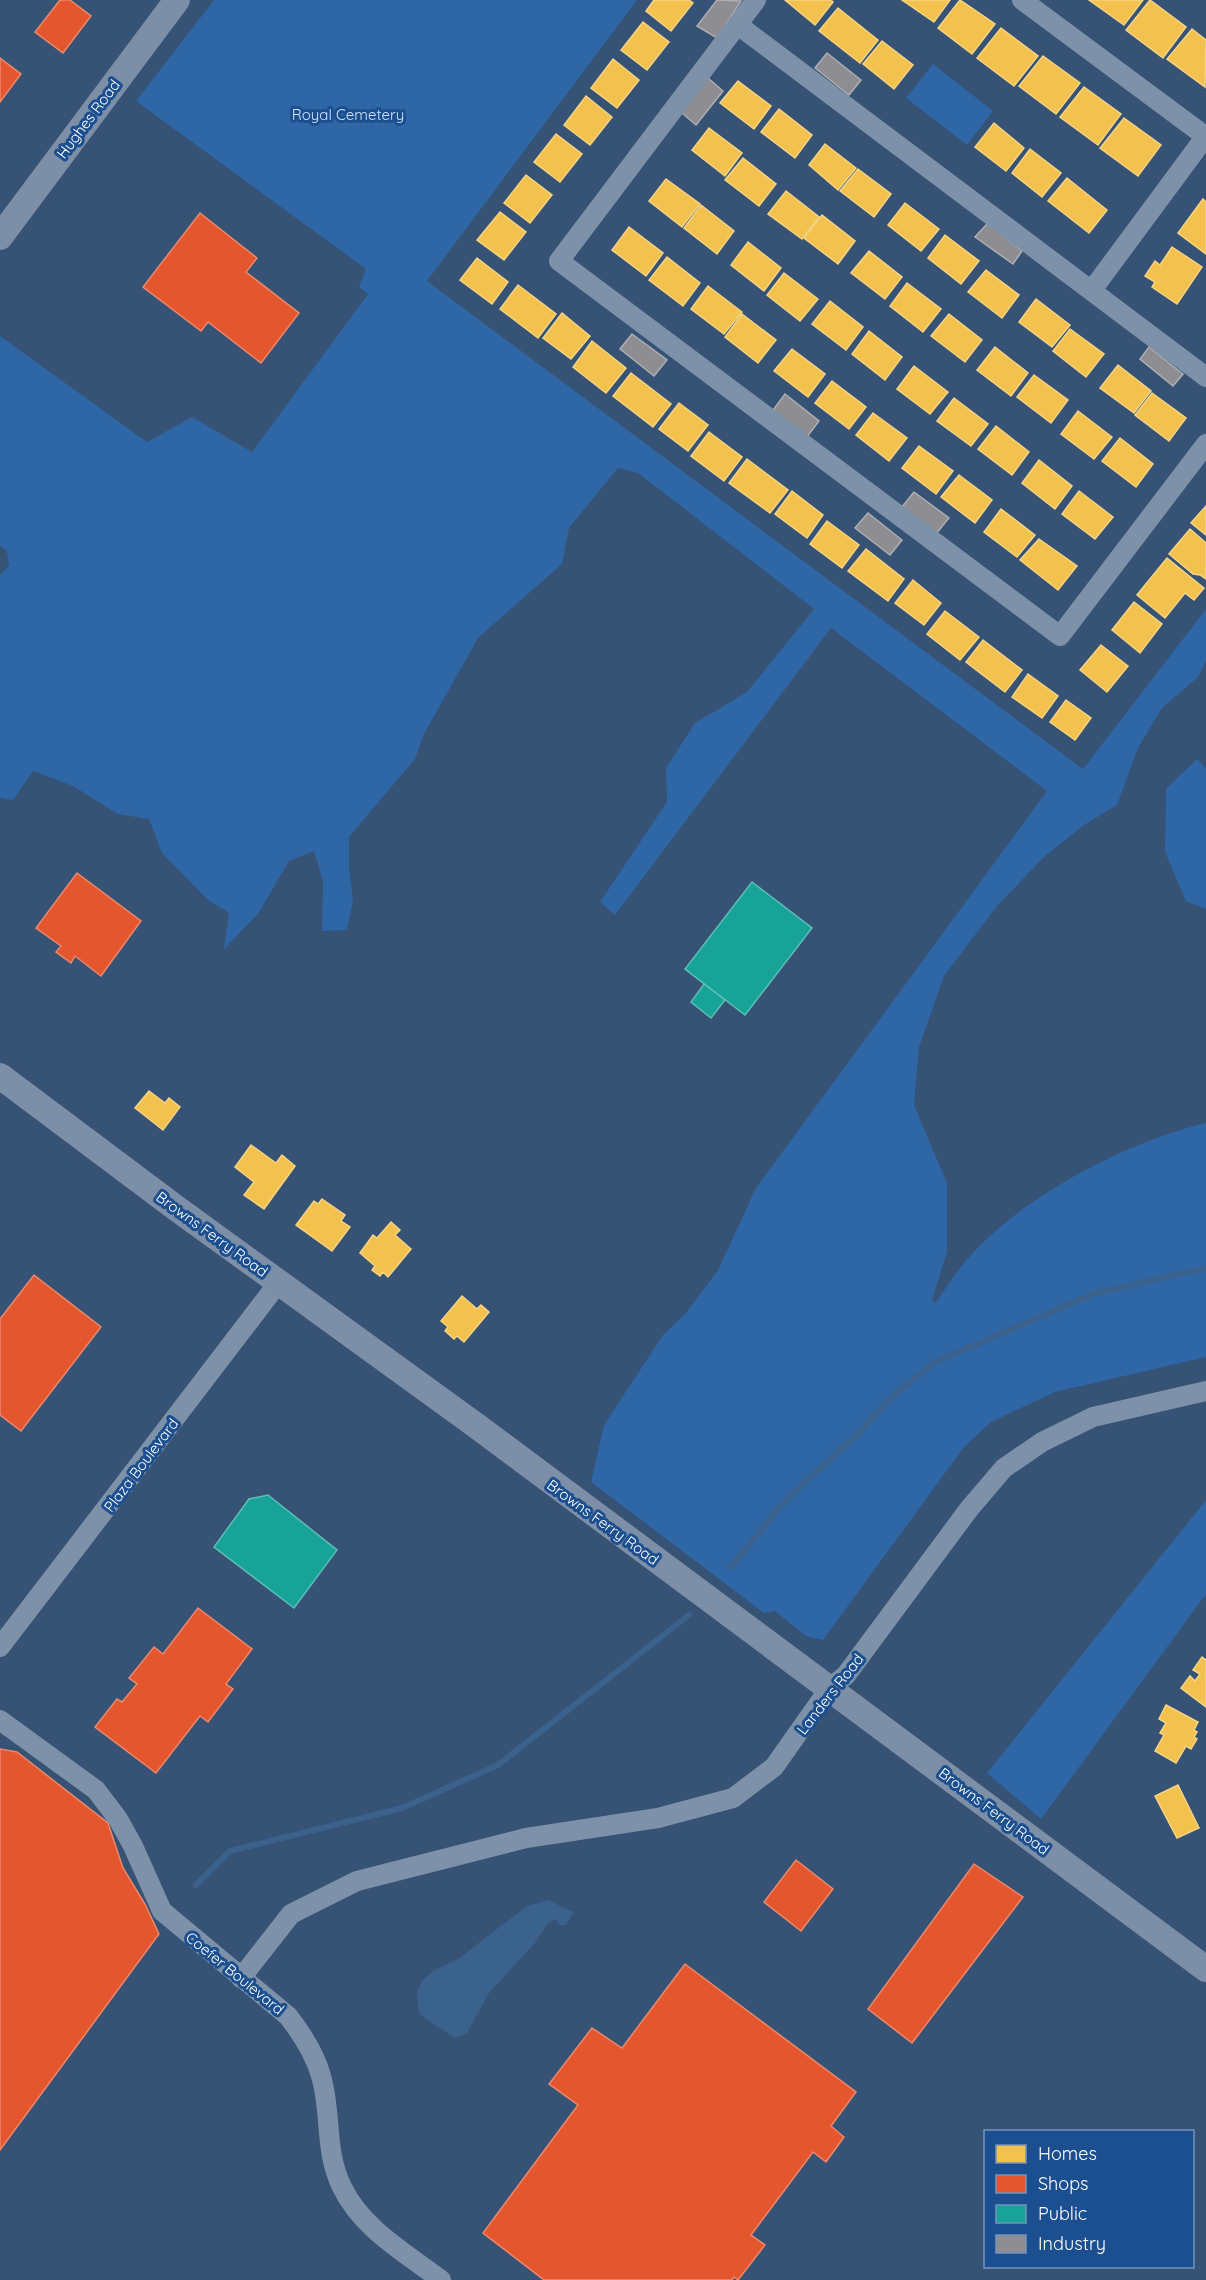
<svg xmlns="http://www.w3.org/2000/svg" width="1206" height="2280" font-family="Quicksand,sans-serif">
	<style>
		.green { fill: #2f66a5 }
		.water { fill: #3b618d }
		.homes { fill: #f2c14e; stroke: #f6d483; stroke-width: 1.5 }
		.shops { fill: #e4572e; stroke: #ec896d; stroke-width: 1.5 }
		.public { fill: #17a398; stroke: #5dbfb7; stroke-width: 1.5 }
		.industry { fill: #8d8d92; stroke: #afafb3; stroke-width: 1.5 }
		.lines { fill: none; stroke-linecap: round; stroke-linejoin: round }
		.stream { stroke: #3b618d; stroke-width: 6 }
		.minor { stroke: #7d92a8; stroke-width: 20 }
		.major { stroke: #7d8ea7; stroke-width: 26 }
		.labels { text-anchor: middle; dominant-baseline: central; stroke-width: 6; stroke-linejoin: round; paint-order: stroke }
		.park-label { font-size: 15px; fill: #cfe3fa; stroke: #1b4f8f }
		.street-label { font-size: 15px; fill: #fff; stroke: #1b4f8f }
	</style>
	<rect width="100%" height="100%" fill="#365274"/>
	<g class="green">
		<path d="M214,0H637L427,281L1083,769L1206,609V661L1198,677L1162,708L1138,748L1117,805L1084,825L1045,856L997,906L944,976L919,1047L914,1105L947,1183V1252L932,1300L935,1303C947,1287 957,1270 971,1255C1025,1195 1128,1141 1206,1123V1357L1055,1392L991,1422L964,1447L823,1640L806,1636L775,1611L764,1613L591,1482L604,1425L663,1335L685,1314L718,1270L756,1188L1047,791L831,628L615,915L600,902L667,802L666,768L695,723L747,692L814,609L638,473L618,468L569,528L562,564L478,638L424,734L415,759L349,837V867L353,900L347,930L322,931L323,881L314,851L289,861L258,914L224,949L229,913L208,900L162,853L149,819L118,814L73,786L33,771L13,800L0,798V575L9,565L7,551L0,546V336L147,442L192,417L252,452L368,294L359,287L366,269L136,101Z"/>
		<path d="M933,64L993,111L967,145L906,98Z"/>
		<path d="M1197,759L1206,769V909L1186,901L1165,852L1166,789Z"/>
		<path d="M1206,1500V1594L1041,1819L987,1773Z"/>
	</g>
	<path class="water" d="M548,1900L574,1912L566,1925H560L555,1919L548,1923L535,1943L489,1993L467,2033L455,2038L419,2014L417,1993L421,1982L433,1971L458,1959L527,1906Z"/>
	<g class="homes">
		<path d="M654,0H689L693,3L671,31L646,11Z"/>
		<path d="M785,0H831L833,2L815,25Z"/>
		<path d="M902,0H950L934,22Z"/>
		<path d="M960,0L995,24L972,54L938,28Z"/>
		<path d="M1089,0H1143L1124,25Z"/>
		<path d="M1150,0L1186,27L1163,58L1126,30Z"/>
		<path d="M838,8L878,40L860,63L819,31Z"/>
		<path d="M643,22L669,42L647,70L621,50Z"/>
		<path d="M1001,28L1038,56L1014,86L977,58Z"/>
		<path d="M1192,29L1206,40L1205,87L1167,59Z"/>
		<path d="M882,41L913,65L894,89L863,64Z"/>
		<path d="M1043,56L1080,83L1056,114L1019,86Z"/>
		<path d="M613,59L639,80L617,108L591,88Z"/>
		<path d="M738,81L771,106L754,129L720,103Z"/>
		<path d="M1084,87L1121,114L1098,145L1060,117Z"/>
		<path d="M586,96L612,117L590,145L564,125Z"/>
		<path d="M779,109L812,135L795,158L761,132Z"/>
		<path d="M1124,118L1161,145L1138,176L1100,148Z"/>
		<path d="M994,123L1024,148L1006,171L975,147Z"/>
		<path d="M709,128L742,153L725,176L692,150Z"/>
		<path d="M556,134L582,154L560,182L534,162Z"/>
		<path d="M825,144L856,168L838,190L809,165Z"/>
		<path d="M1030,149L1061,173L1042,197L1012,173Z"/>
		<path d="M743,158L776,184L759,206L725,180Z"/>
		<path d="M858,169L891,194L874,217L840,191Z"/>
		<path d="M526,175L552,195L530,223L504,203Z"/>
		<path d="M1067,178L1107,210L1089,233L1048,201Z"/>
		<path d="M666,179L700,204L682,227L649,201Z"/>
		<path d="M786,191L819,217L802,239L768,214Z"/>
		<path d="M1203,199L1206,202V254L1178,233Z"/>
		<path d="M905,203L939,229L921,251L888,225Z"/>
		<path d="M701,205L734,231L717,254L684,228Z"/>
		<path d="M500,212L526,232L504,260L477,240Z"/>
		<path d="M822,215L855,241L838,264L804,238Z"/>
		<path d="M629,227L663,253L646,276L612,250Z"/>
		<path d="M945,235L979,261L961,284L928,258Z"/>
		<path d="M748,242L781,268L764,291L731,265Z"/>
		<path d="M1172,247L1202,267L1177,304L1152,287L1155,282L1145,276L1155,261L1160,265Z"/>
		<path d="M869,251L902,277L885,299L851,273Z"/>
		<path d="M667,257L700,283L683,306L649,280Z"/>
		<path d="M477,258L508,282L492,304L460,280Z"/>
		<path d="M986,270L1019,295L1002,318L968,292Z"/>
		<path d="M784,273L818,299L800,321L767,295Z"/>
		<path d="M907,283L941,309L923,332L890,306Z"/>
		<path d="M518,285L556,314L538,338L500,309Z"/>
		<path d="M708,286L742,312L724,334L691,309Z"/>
		<path d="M1036,299L1070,325L1052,347L1019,322Z"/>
		<path d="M830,301L863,327L846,350L812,324Z"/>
		<path d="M562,313L590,336L571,359L543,338Z"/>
		<path d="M742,314L776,340L758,363L725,337Z"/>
		<path d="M949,314L982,340L965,362L931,336Z"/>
		<path d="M1070,329L1104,354L1086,377L1053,351Z"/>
		<path d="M869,331L902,357L885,380L852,354Z"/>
		<path d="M592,341L626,368L606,393L573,367Z"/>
		<path d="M995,347L1028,373L1011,396L977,370Z"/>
		<path d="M792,349L825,374L808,397L774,371Z"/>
		<path d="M1118,365L1151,391L1134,413L1100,388Z"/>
		<path d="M914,366L948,392L930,414L897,389Z"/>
		<path d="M631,373L671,404L653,427L613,396Z"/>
		<path d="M1034,375L1068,400L1051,423L1017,397Z"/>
		<path d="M832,381L866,407L849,429L815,403Z"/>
		<path d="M1152,393L1186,418L1169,441L1135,415Z"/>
		<path d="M954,398L988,424L971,446L937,421Z"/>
		<path d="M679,403L708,425L688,451L659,429Z"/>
		<path d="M1078,411L1112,437L1094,459L1061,434Z"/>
		<path d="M873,413L907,438L889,461L856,435Z"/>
		<path d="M996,426L1029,452L1012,475L978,449Z"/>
		<path d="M709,432L742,457L724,481L691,456Z"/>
		<path d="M1120,438L1153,464L1136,487L1102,461Z"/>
		<path d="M919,446L953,471L936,494L902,468Z"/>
		<path d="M747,459L788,490L770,513L729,483Z"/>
		<path d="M1039,460L1072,486L1055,509L1022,483Z"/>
		<path d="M959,475L992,500L975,523L941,497Z"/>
		<path d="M792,491L823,515L807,538L775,514Z"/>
		<path d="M1079,491L1113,517L1095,539L1062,514Z"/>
		<path d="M1206,506V535L1191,523Z"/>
		<path d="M1001,509L1035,535L1017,557L984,532Z"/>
		<path d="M827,521L859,545L842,568L810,544Z"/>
		<path d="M1190,529L1206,543V579L1200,575L1193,574L1169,554Z"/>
		<path d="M1039,539L1077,566L1058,590L1020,560Z"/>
		<path d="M866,549L904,579L888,601L848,571Z"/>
		<path d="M1167,558L1204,588L1194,600L1185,593L1165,618L1137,595Z"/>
		<path d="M913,580L941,603L924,625L895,603Z"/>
		<path d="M1134,602L1162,624L1140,653L1112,630Z"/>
		<path d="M945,611L979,637L960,660L927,634Z"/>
		<path d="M983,640L1022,670L1005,692L966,662Z"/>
		<path d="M1101,645L1128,666L1107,692L1080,670Z"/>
		<path d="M1028,674L1058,696L1042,718L1012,697Z"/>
		<path d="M1066,700L1091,718L1075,740L1050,722Z"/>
		<path d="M149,1091L165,1103L169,1098L180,1107L163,1130L135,1108Z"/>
		<path d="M251,1145L276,1163L282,1155L295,1166L264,1209L244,1195L254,1182L235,1167Z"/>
		<path d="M322,1199L345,1215L341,1221L350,1227L332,1251L296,1225L314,1201L318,1204Z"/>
		<path d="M391,1222L400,1230L395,1235L411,1249L388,1277L383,1272L380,1276L372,1270L375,1266L360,1253L373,1235L377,1238Z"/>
		<path d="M462,1296L477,1309L481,1305L489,1312L464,1342L457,1336L454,1339L445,1331L448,1327L441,1321Z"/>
		<path d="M1202,1657L1206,1660V1707L1181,1688L1190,1676L1195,1681L1200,1674L1193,1670Z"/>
		<path d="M1166,1705L1198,1722L1194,1730L1197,1732L1194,1737L1197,1739L1191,1749L1186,1746L1176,1763L1155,1751L1164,1735L1160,1733L1166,1723L1159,1719Z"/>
		<path d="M1178,1785L1199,1828L1177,1838L1155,1796Z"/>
	</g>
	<g class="shops">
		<path d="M60,0H70L91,16L63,53L35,32Z"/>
		<path d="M0,58L21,74L0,102Z"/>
		<path d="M200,213L257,258L246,272L299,313L261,363L208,322L201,331L143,287Z"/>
		<path d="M77,873L141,921L101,976L75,956L71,963L56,952L61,946L36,928Z"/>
		<path d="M34,1275L101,1327L21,1431L0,1415V1319Z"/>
		<path d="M198,1608L252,1649L226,1684L233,1689L208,1722L200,1716L156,1773L95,1727L117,1699L122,1702L137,1684L129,1678L154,1647L163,1654Z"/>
		<path d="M0,1749L17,1752L108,1823L123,1868L145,1904L159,1934L0,2150Z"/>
		<path d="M796,1860L833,1889L801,1931L764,1902Z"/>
		<path d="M974,1864L1023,1897L912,2043L868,2009Z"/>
		<path d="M685,1964L856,2092L831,2126L844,2137L826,2162L813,2152L751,2235L765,2245L738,2280L734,2277L732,2280H544L483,2233L578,2105L549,2084L592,2028L622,2048Z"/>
	</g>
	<g class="public">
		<path d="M752,882L812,928L745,1015L685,969Z"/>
		<path d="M704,984L725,1000L711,1018L691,1002Z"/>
		<path d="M268,1495L337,1550L294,1608L214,1547L249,1499Z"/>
	</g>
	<g class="industry">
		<path d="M717,0L741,1L717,38L697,26Z"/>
		<path d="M827,53L861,80L849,95L815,68Z"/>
		<path d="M708,78L723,91L696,125L681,112Z"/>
		<path d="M988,223L1022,251L1013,264L975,237Z"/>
		<path d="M632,334L667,360L654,376L620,349Z"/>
		<path d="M1149,347L1183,374L1173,386L1140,359Z"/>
		<path d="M785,394L819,421L807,437L773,410Z"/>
		<path d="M914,492L949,518L936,534L902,507Z"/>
		<path d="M868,513L902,540L890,555L855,528Z"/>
	</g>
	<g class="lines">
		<g class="stream">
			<path d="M731,1567L779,1508L810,1477L855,1437L896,1393L935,1362L1095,1293L1206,1268"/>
			<path d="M196,1885L230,1851L402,1808L498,1765L689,1615"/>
		</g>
		<g class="minor">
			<path d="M756,0L559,261L1060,636L1206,444"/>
			<path d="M1022,0L1205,136"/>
			<path d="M738,25L1206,377"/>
			<path d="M1092,290L1206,136"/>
			<path d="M0,1647L279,1282"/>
			<path d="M0,1720L96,1790L118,1819L133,1846L162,1911L288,2016C302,2034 315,2054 321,2076C332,2113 324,2151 342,2187C362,2229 406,2253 441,2280"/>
			<path d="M241,1978L291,1914L357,1881L526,1838L658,1818L733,1798L774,1767L829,1689L846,1675L969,1509L1004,1468L1042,1442L1093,1417L1206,1391"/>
		</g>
		<g class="major">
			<path d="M0,237L177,0"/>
			<path d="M0,1076L176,1208L474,1424L1206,1969"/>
		</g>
	</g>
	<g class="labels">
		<g class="park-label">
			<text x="348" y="114">Royal Cemetery</text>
		</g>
		<g class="street-label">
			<text transform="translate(88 119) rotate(-53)">Hughes Road</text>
			<text transform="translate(212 1234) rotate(36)">Browns Ferry Road</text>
			<text transform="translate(141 1465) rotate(-53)">Plaza Boulevard</text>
			<text transform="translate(603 1522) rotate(36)">Browns Ferry Road</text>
			<text transform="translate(830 1694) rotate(-52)">Landers Road</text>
			<text transform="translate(994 1811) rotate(37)">Browns Ferry Road</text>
			<text transform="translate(235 1973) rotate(39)">Coefer Boulevard</text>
		</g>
	</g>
	<rect x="984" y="2130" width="210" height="138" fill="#1b4f8f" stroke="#7695bc" stroke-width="1.5"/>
	<rect x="996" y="2145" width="30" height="18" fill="#f2c14e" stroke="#7695bc" stroke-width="1.5"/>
	<text x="1038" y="2160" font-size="18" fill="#ffffff">Homes</text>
	<rect x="996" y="2175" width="30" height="18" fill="#e4572e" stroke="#7695bc" stroke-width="1.5"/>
	<text x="1038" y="2190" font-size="18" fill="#ffffff">Shops</text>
	<rect x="996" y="2205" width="30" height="18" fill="#17a398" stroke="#7695bc" stroke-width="1.5"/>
	<text x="1038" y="2220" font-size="18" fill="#ffffff">Public</text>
	<rect x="996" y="2235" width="30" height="18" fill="#8d8d92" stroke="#7695bc" stroke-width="1.5"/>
	<text x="1038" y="2250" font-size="18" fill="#ffffff">Industry</text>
</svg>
